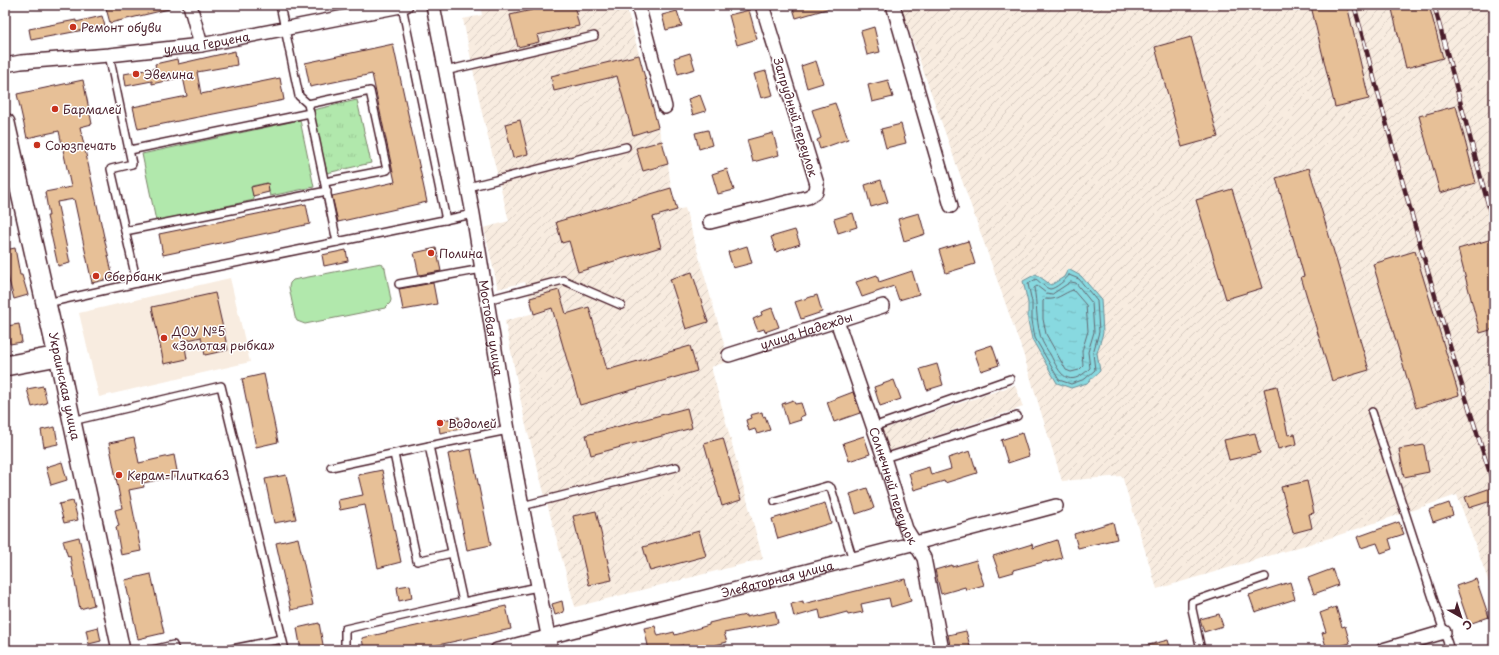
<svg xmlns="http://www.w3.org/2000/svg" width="1499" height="655" font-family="'Playpen Sans',sans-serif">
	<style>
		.built { fill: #f8ece0 }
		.industrial { fill: url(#industrial-furrows) }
		.green { fill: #b1e8ac; stroke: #7e846c }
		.park { fill: url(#park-tufts); stroke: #7e846c }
		.water { fill: url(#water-ripples); stroke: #6f8f98 }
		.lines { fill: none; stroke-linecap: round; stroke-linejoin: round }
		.shore { stroke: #636973; stroke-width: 1 }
		.building { fill: #e7c097; stroke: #4a1f2b }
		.service-casing { stroke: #4a1f2b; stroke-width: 10 }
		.minor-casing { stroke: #4a1f2b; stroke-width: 16 }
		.tertiary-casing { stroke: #4a1f2b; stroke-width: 20 }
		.secondary-casing { stroke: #4a1f2b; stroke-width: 22 }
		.service { stroke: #fff; stroke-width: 7 }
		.minor { stroke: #fff; stroke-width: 13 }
		.tertiary { stroke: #fff; stroke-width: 17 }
		.secondary { stroke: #fff; stroke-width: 19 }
		.rail-casing { stroke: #4a1f2b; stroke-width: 4.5 }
		.rail { stroke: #fff; stroke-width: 3; stroke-dasharray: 9; stroke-linecap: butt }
		.poi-dot { fill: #c8321e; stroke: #fff; stroke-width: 1.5 }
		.labels { text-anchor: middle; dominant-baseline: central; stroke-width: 3; stroke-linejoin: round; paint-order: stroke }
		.poi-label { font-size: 12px; fill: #4a1f2b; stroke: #fff; text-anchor: start }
		.street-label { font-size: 12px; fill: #4a1f2b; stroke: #fff }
	</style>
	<defs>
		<pattern id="industrial-furrows" width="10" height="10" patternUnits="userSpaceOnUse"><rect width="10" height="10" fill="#f8ece0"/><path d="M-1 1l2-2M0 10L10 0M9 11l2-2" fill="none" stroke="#d6cac0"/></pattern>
		<pattern id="park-tufts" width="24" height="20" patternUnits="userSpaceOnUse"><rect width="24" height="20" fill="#b1e8ac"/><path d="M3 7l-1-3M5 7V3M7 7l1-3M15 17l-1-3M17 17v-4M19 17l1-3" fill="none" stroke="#9ac794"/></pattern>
		<pattern id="water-ripples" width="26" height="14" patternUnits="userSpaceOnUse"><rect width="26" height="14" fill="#88d9e0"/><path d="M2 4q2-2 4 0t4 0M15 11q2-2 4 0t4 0" fill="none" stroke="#77bac0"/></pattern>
	</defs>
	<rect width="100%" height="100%" fill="#fff"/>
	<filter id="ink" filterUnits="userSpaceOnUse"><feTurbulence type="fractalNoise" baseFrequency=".025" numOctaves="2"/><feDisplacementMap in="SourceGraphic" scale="8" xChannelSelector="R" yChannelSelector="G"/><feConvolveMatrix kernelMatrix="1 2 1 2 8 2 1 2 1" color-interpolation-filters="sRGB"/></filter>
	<g filter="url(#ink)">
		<path class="built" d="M230,278L250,362L99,397L79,313Z"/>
		<g class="industrial">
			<path d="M480,5H626L668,164L671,188L677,210L685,208L729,361L711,367L763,559L575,607L525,422L505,321L534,313L525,282L498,289L484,228L509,221L481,109L463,19L482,15Z"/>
			<path d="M900,5H1494V596L1457,495L1333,537L1157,589L1122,476L1062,481L1023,353Z"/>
			<path d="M1015,385L1023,407L887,452L880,430Z"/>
		</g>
		<g class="green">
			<path d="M300,120L314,187L270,196L267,183L252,186L254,200L156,221L142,154Z"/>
			<path d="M381,263L385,268L391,300L390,303L385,308L305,324L297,321L295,317L289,287L290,283L293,280Z"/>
		</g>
		<path class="park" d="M357,100L371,163L327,173L313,110Z"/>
		<path class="water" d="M1068,269L1081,276L1101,299L1103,333L1097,353L1100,371L1087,383L1071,388L1057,383L1032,339L1028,321V303L1023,281L1036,274L1051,285L1064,277Z"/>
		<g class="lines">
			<g class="shore">
				<path d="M1069,275L1079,279L1097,301L1099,332L1093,353L1095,370L1085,379L1071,384L1059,380L1035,338L1032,320V302L1028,284L1036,279C1040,282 1045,288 1050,289C1055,289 1067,279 1069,275Z"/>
				<path d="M1071,282L1076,283L1092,303L1094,332L1088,352L1090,368C1068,390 1060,374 1050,354C1046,348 1041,341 1040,334C1036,319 1037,303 1034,288L1037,286L1046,293L1052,294Z"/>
				<path d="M1073,290L1086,305L1088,331L1082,351L1083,366L1079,370L1071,372L1066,370L1046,334L1043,319V301L1045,299C1057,301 1063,293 1073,290Z"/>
			</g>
		</g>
		<g class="building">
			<path d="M120,5H169V9L110,23L106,8Z"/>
			<path d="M531,5H574L579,26L537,35L539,42L518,47L510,15L532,10Z"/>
			<path d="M792,5H830V8L796,18Z"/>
			<path d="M1316,5H1347L1369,99L1335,107L1311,6Z"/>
			<path d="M1391,5H1429L1443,58L1406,68Z"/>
			<path d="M749,10L757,39L737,45L729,15Z"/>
			<path d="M677,11L682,26L666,30L662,15Z"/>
			<path d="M102,16L105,26L31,40L29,29L76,20V22Z"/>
			<path d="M874,27L880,52L867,55L861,31Z"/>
			<path d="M1191,37L1218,137L1182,147L1155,47Z"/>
			<path d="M393,44L427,202L338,222L332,196L395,182L372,74L310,87L305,63Z"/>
			<path d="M235,51L237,65L197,72L201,94L280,78L284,100L138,129L133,107L187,96L183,77L152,84V81L126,86L124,74L156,68L155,64L177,59L178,64Z"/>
			<path d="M690,53L695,69L678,74L674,58Z"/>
			<path d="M639,55L658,127L633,135L617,76L554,91L551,76Z"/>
			<path d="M816,61L823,83L807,88L801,66Z"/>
			<path d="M766,71L773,95L761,98L754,74Z"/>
			<path d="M83,80L92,124L80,127L113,278L92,283L74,199L57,202L70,263L58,266L47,216H49L45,192L71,187L59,131L27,138L17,94Z"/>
			<path d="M888,80L893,97L872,102L868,85Z"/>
			<path d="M700,95L706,111L693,115L688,99Z"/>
			<path d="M835,103L848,139L820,149L817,140L821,138L812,110Z"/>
			<path d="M1456,106L1476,183L1440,193L1419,116Z"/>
			<path d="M520,120L528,154L513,158L505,124Z"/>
			<path d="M901,124L906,143L886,148L881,129Z"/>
			<path d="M708,130L712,145L699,149L695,133Z"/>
			<path d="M773,133L779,155L753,162L747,140Z"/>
			<path d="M662,141L668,164L643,171L636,148Z"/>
			<path d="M1309,168L1369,370L1332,381L1301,277L1304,276L1276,178Z"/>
			<path d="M727,169L734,190L718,194L712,174Z"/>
			<path d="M881,180L888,202L871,207L865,185Z"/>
			<path d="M268,183L269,192L253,196L251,187Z"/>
			<path d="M671,188L677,210L653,217L661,247L578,272L569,241L562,243L556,222Z"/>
			<path d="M1232,189L1262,288L1226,299L1196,200Z"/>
			<path d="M306,204L310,224L163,255L159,234Z"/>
			<path d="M853,213L857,227L838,233L834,219Z"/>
			<path d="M919,213L925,234L904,241L898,219Z"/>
			<path d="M795,230L800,244L776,252L771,237Z"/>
			<path d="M1492,239L1494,245V329L1480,333L1458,249Z"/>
			<path d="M968,241L975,264L946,273L939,250Z"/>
			<path d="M747,246L752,263L733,268L728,252Z"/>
			<path d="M15,248L20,275H22L28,295L14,299L5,266V250Z"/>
			<path d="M436,248L441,271L419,275L414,253Z"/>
			<path d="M346,250L348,261L324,266L322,255Z"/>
			<path d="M1415,251L1459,395L1416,408L1373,264Z"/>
			<path d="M912,271L919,294L899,300L894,286L862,297L856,282L877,275L879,282Z"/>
			<path d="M692,272L708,322L686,329L670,279Z"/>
			<path d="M433,283L437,304L403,310L399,289Z"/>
			<path d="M559,290L566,314L589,307L607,370L690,346L697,371L580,405L552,308L534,314L530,298Z"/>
			<path d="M215,293L228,350L205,355L201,337L184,341L187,359L164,364L152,307Z"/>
			<path d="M817,295L822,312L801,319L795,302Z"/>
			<path d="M772,308L779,327L765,332L764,329L758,331L753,319L762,315L761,312Z"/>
			<path d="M19,324L22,342L10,344L7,326Z"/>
			<path d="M992,345L999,365L981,371L974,351Z"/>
			<path d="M937,364L943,385L927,390L920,369Z"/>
			<path d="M264,374L278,442L256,447L242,379Z"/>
			<path d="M894,380L901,399L880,406L874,387Z"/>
			<path d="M43,386L47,403L32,407L27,389Z"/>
			<path d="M1277,386L1288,435L1295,434L1297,444L1278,449L1264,389Z"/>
			<path d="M853,392L860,413L834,422L827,402Z"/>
			<path d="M793,400L795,404L801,403L805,415L800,417L801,420L788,424L782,404Z"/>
			<path d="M687,408L692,428L591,455L586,435Z"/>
			<path d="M762,412L763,417L765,416L770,430L757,434L755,429L749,431L746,420L751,418L750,415Z"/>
			<path d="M459,417L461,429L440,433L438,421Z"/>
			<path d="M55,427L58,444L44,447L41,430Z"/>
			<path d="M1022,433L1029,456L1008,463L1001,440Z"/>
			<path d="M1255,433L1260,453L1229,460L1224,440Z"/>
			<path d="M864,436L870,454L849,461L843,443Z"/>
			<path d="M134,438L139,463L174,455L178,476L143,483L144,487L129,490L141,551L121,555L116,527L119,526L115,510L122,508L109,443Z"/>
			<path d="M723,438L741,500L722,506L704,443Z"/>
			<path d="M1424,445L1429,472L1404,477L1399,449Z"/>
			<path d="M471,449L491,545L467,550L448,454Z"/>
			<path d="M970,451L977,473L945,483L944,481L914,490L909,473L929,467L931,475L951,469L948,458Z"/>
			<path d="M62,462L67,480L51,485L46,467Z"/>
			<path d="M382,470L401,562L378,568L365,505L340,510L338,500L363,495L358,475Z"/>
			<path d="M286,475L296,519L274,523L265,479Z"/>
			<path d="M1307,481L1314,513L1309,514L1312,528L1293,533L1281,487Z"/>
			<path d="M867,488L874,508L856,514L850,494Z"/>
			<path d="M1491,488L1494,500L1469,508L1465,497Z"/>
			<path d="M73,501L78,520L64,523L59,504Z"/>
			<path d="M825,503L831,523L778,539L772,519Z"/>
			<path d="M1449,503L1453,515L1433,522L1429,510Z"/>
			<path d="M596,511L612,580L589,585L573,516Z"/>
			<path d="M1113,522L1117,539L1078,548L1074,534Z"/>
			<path d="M1399,522L1404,534L1389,539L1392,549L1381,553L1377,543L1361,548L1357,537Z"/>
			<path d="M699,531L706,556L650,571L643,547Z"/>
			<path d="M79,537L94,605L80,609L70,556L68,557L63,541Z"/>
			<path d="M298,538L313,605L291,610L276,543Z"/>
			<path d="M1057,540L1062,558L1047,562V561L1013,570L1014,572L1000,576L993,556L1032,544L1033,548Z"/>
			<path d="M976,560L984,585L966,590L965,587L941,594L935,570L952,565V567Z"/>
			<path d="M1332,569L1338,585L1314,594L1308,578Z"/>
			<path d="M151,574L164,633L138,639L125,580Z"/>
			<path d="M905,579L911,601L891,607L889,598L861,604L863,612L848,615L847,612L821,619L819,610L794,617L791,604L803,601V604Z"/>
			<path d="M1476,579L1489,617L1469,624L1456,586Z"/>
			<path d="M1290,582L1295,599L1255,612L1249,595Z"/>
			<path d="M410,585L412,598L399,601L397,587Z"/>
			<path d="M562,601L564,612L555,615L552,604Z"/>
			<path d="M506,606L511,629L415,650H364L362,638Z"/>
			<path d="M1336,607L1342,627L1345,626L1350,643L1327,650L1322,633L1326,632L1320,613Z"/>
			<path d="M775,611L778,623L724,633L727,642L697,650H685L683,645L665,650H649L644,628L655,626L658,636L674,632L675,635L709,625V623L721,620L746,615V617Z"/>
			<path d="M1219,614L1223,626L1204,632L1200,619Z"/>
			<path d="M319,623L324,650H301L297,628Z"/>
			<path d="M98,627L101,641L89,644L86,630Z"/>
			<path d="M966,631L971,650H951L948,635Z"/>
			<path d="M1168,640L1171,650H1141V647Z"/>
		</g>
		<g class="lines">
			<defs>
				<g id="service">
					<path d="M280,5L299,96L308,104L337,242L473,214"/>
					<path d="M402,6L446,220"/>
					<path d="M109,55L132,164L111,169L137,283"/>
					<path d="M445,71L594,36"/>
					<path d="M308,104L370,91L387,170L325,182"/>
					<path d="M130,150L310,113"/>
					<path d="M468,187L626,147"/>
					<path d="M125,231L327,191"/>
					<path d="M399,284L482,269"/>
					<path d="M487,300L563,280L621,305"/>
					<path d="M47,303L137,283L337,242"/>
					<path d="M1372,412L1450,650"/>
					<path d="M72,421L221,386L285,650"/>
					<path d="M873,427L1010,379"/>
					<path d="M394,454L417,561L452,553"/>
					<path d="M884,458L1017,416"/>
					<path d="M331,467L429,446"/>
					<path d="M775,501L827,486L831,488L853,560"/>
					<path d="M522,506L676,467"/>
					<path d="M463,602L538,587"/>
					<path d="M152,650L173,645L175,650"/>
					<path d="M227,650L282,639"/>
					<path d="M345,650V629L463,602L429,446L508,430"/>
					<path d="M1201,650L1192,609V602L1265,577"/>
				</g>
				<g id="minor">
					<path d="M190,5L201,45"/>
					<path id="s1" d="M433,5L473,214L508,430L522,506L551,650"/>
					<path d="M638,5L665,107"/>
					<path d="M893,5L951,206"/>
					<path id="s2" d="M5,65L21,62L109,55L201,45L406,5"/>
					<path d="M710,222L808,197L816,192L817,184L762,5"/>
					<path id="s3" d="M837,321L884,458L906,529L924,558L942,650"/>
					<path id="s4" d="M729,355L883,306"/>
					<path id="s5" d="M497,650C684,602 870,556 1056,506"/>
					<path d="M1383,650L1444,632"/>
				</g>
				<path id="tertiary" d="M58,356L121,650"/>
				<path id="secondary" d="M5,123L58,356L5,366"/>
			</defs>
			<use href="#service" class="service-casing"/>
			<use href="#minor" class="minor-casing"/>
			<use href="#tertiary" class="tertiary-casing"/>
			<use href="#secondary" class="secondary-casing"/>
			<use href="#service" class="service"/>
			<use href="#minor" class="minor"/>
			<use href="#tertiary" class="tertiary"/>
			<use href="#secondary" class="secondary"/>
			<defs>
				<g id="rail">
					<path d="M1354,5C1398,166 1441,327 1494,485"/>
					<path d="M1434,5L1494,226"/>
				</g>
			</defs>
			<use href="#rail" class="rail-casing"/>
			<use href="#rail" class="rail"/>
		</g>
	</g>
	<g class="poi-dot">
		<circle cx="73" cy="27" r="4"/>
		<circle cx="136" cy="74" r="4"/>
		<circle cx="55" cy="109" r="4"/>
		<circle cx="37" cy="145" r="4"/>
		<circle cx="431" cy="253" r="4"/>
		<circle cx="96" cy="276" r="4"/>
		<circle cx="164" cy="338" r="4"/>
		<circle cx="440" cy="423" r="4"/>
		<circle cx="119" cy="475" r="4"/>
	</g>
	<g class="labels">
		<g class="poi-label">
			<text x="81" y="27">Ремонт обуви</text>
			<text x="144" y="74">Эвелина</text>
			<text x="63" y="109">Бармалей</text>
			<text x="45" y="145">Союзпечать</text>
			<text x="439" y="253">Полина</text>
			<text x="104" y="276">Сбербанк</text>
			<text x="172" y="331">ДОУ №5<tspan x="172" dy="14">«Золотая рыбка»</tspan></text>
			<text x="448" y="423">Водолей</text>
			<text x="127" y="475">Керам-Плитка63</text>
		</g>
		<g class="street-label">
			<text stroke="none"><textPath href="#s2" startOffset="203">улица Герцена</textPath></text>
			<text transform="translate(796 117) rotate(73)">Запрудный переулок</text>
			<text stroke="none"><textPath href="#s1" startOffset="328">Мостовая улица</textPath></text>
			<text stroke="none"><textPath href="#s4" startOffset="81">улица Надежды</textPath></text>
			<text transform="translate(65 386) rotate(78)">Украинская улица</text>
			<text stroke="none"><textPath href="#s3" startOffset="174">Солнечный переулок</textPath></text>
			<text stroke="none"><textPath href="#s5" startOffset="289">Элеваторная улица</textPath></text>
		</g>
	</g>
	<rect width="1499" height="655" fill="none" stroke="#fff" stroke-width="20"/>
	<rect x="10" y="10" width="1479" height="635" fill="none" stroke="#4a1f2b" stroke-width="1.5" filter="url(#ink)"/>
	<g transform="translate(1461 617) rotate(141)" stroke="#ffffff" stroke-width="3" paint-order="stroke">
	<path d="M0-3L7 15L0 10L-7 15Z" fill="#4a1f2b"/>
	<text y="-6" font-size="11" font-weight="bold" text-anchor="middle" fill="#4a1f2b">С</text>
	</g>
</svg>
